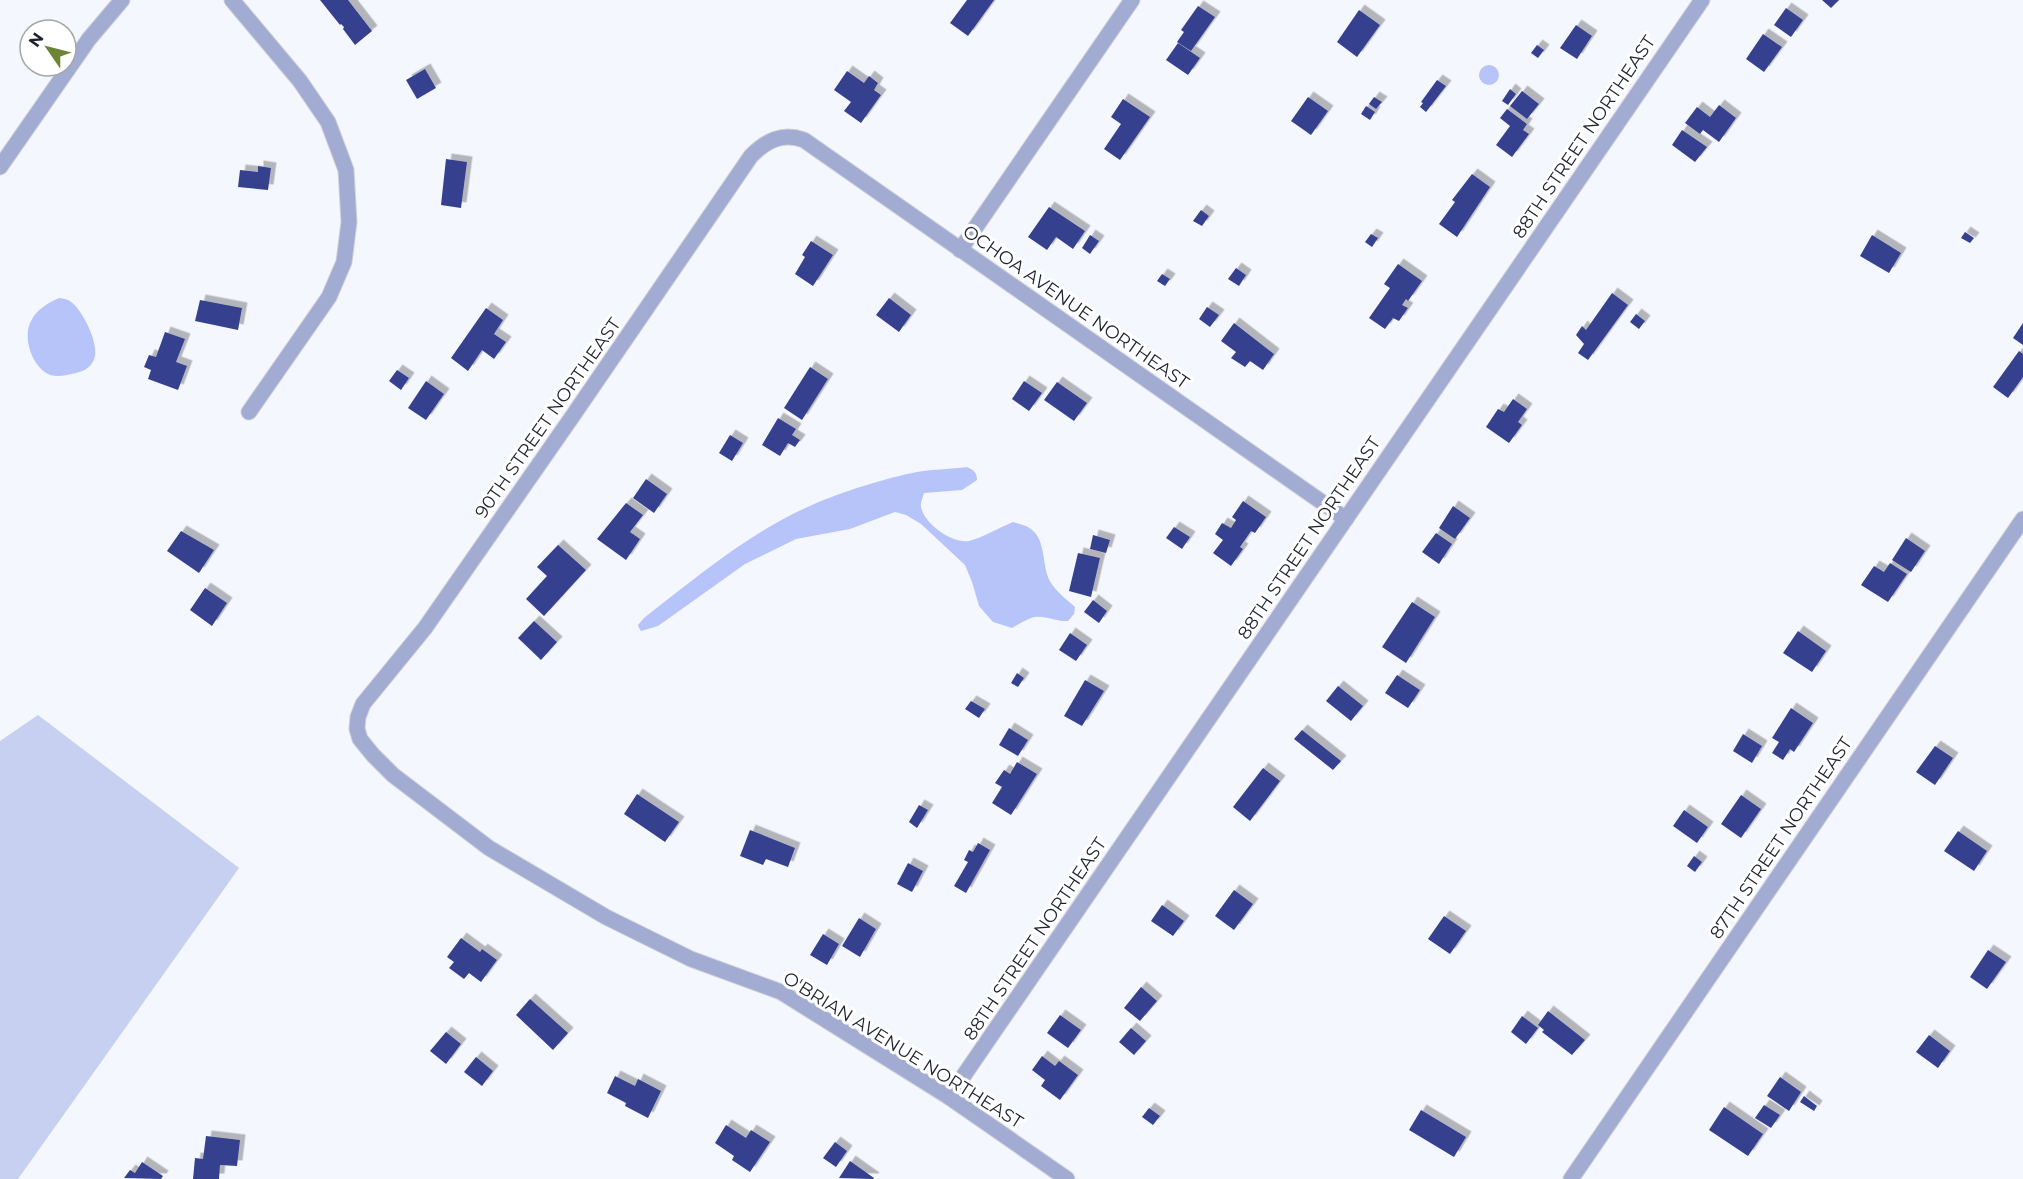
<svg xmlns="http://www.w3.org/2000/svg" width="2023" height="1179" font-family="Montserrat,sans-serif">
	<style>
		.green { fill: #c7d0f0 }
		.water { fill: #b6c4f9 }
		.building { fill: #36418e; filter: url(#shadow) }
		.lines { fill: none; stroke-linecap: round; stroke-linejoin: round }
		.minor-casing { stroke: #ced0d9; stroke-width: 17 }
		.minor { stroke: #a2acd3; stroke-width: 15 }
		.labels { text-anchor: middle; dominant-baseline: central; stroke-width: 6; stroke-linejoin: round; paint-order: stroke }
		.street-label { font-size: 18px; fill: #1e212e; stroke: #fff }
	</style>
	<defs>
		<filter id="shadow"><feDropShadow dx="5.5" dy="-5.5" stdDeviation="0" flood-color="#0004"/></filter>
	</defs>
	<rect width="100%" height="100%" fill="#f5f7fe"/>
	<path class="green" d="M38,715L239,868L18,1179H0V741Z"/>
	<g class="water">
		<circle cx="1489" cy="75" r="10"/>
		<path d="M59,298C62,298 65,299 68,300C81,306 98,341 95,356C93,366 85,371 76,373C67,375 56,378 48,374C32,366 22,337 31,321C37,309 48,303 59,298Z"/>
		<path d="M967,467C974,470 977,473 977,480L962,490L924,493C923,497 920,503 921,507C924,524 953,544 969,541C982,538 1000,527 1013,522C1018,524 1026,525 1031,529C1047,541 1041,567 1051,583C1057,592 1066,599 1075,607L1074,614L1068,621C1057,622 1046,615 1034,617C1027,619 1019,624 1012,628L993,622L979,606L972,582L965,565L921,524L906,515L895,512L850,529L796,539L745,564L658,626L641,631L639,628L638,625L644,618C697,577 750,532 812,505C841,492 886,478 917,472C934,469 951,469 967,467Z"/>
	</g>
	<g class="building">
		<path d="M320,0H348L372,31L355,45L343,29L344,27L341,24L340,25Z"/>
		<path d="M967,0H994L968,36L950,23Z"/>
		<path d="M1822,0H1839L1831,8Z"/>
		<path d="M1198,6L1215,17L1191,51L1177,42L1184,32L1181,30Z"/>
		<path d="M1786,8L1803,20L1791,37L1774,25Z"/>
		<path d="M1359,10L1380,25L1357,57L1337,42Z"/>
		<path d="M1576,25L1592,36L1577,59L1560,48Z"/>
		<path d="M1763,34L1782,47L1764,72L1746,59Z"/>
		<path d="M1178,43L1200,58L1188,75L1166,60Z"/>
		<path d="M1537,45L1544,50L1538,58L1531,53Z"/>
		<path d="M425,69L436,88L417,99L406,80Z"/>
		<path d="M847,71L864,83L869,76L878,83L874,90L881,95L861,123L844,111L851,102L834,90Z"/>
		<path d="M1437,80L1446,86L1426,112L1420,107L1423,103L1421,102Z"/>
		<path d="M1510,89L1516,94L1508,105L1502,101Z"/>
		<path d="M1522,91L1539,104L1527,119L1510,106Z"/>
		<path d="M1308,97L1328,111L1311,135L1291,121Z"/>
		<path d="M1374,97L1382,102L1376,109L1369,104Z"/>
		<path d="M1123,99L1150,117L1120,160L1104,149L1121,124L1111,117Z"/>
		<path d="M1719,105L1736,118L1719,142L1703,130L1700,134L1685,123L1697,107L1710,117Z"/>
		<path d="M1366,106L1375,112L1370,120L1361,114Z"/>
		<path d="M1507,109L1527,124L1523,130L1529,134L1512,157L1496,145L1510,126L1500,118Z"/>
		<path d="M1682,130L1707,147L1695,162L1672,145Z"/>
		<path d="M446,159L467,162L461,208L441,205Z"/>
		<path d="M258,166L271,168L268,190L238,187L240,170L258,172Z"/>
		<path d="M1472,174L1490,187L1457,237L1439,224L1455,202L1452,200Z"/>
		<path d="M1049,207L1085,231L1073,249L1056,237L1047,250L1028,237Z"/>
		<path d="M1201,210L1209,216L1202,226L1193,221Z"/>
		<path d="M1965,232L1974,238L1970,243L1961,238Z"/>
		<path d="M1371,234L1378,238L1372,247L1365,242Z"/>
		<path d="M1090,235L1099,241L1090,254L1082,248Z"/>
		<path d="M1872,235L1901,253L1889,273L1860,256Z"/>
		<path d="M811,241L833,255L813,286L795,274L805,257L802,255Z"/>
		<path d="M1398,264L1422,281L1408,301L1406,299L1402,305L1408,308L1399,321L1393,318L1385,329L1369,318L1390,288L1384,284Z"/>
		<path d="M1236,268L1246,275L1239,286L1228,279Z"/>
		<path d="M1162,274L1170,279L1165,286L1157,281Z"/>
		<path d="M1612,293L1628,305L1588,360L1578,353L1584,344L1576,335L1582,326L1586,330Z"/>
		<path d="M889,298L911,315L899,332L876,315Z"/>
		<path d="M200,300L242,308L238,330L195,321Z"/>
		<path d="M1207,307L1219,315L1210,327L1199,319Z"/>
		<path d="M486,308L503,320L494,334L506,342L494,359L482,350L468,371L451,358Z"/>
		<path d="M1636,314L1645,321L1639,329L1630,322Z"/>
		<path d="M1234,323L1274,354L1263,370L1250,361L1245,367L1231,358L1236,352L1221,341Z"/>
		<path d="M2023,323V345L2013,338Z"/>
		<path d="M165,332L185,339L176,362L187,366L178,390L148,379L151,370L144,367L149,355L156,357Z"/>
		<path d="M2019,351L2023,354V377L2008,398L1993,387Z"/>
		<path d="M810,367L828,379L802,420L784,408Z"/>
		<path d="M397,370L409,378L401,390L389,381Z"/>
		<path d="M426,381L444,394L426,420L408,408Z"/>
		<path d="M1024,381L1042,393L1029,411L1012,399Z"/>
		<path d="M1057,382L1087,403L1074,421L1044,400Z"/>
		<path d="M1513,399L1527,409L1518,422L1522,425L1509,443L1486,427L1498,409L1504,412Z"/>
		<path d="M778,418L796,429L792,435L800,440L795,447L788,443L780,456L762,445Z"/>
		<path d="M730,435L743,443L732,461L719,453Z"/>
		<path d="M646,479L667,494L654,513L633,498Z"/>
		<path d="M1243,501L1266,517L1255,533L1251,531L1240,547L1243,549L1231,566L1213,553L1223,540L1215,534L1222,523L1231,528L1236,520L1232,517Z"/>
		<path d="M626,503L643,515L630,532L640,539L626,560L597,539Z"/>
		<path d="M1453,506L1470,518L1455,539L1439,528Z"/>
		<path d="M1174,527L1190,537L1182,549L1166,538Z"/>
		<path d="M181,531L214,550L199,573L167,551Z"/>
		<path d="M1436,533L1452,544L1439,564L1422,552Z"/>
		<path d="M1093,535L1110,540L1106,553L1090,549Z"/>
		<path d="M1906,538L1925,551L1911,572L1892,560Z"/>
		<path d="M558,545L586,570L544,616L526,599L547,576L537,567Z"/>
		<path d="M1078,553L1100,558L1091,597L1069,591Z"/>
		<path d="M1890,563L1907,574L1888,602L1861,585L1874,566L1884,572Z"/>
		<path d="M205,588L227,603L212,626L190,610Z"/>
		<path d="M1093,600L1107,611L1099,623L1084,612Z"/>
		<path d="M1412,602L1435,617L1406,663L1382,647Z"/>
		<path d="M534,621L557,642L541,660L518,638Z"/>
		<path d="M1798,631L1826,651L1812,672L1783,653Z"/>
		<path d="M1070,633L1087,645L1076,661L1059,650Z"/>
		<path d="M1017,673L1024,678L1018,687L1011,683Z"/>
		<path d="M1397,675L1420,690L1408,708L1385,693Z"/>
		<path d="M1085,680L1104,691L1082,726L1064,716Z"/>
		<path d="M1338,686L1363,706L1351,721L1326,701Z"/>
		<path d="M971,701L985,709L979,718L965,709Z"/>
		<path d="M1791,708L1813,723L1794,752L1790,749L1783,760L1772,753L1779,742L1772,738Z"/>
		<path d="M1009,728L1028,740L1018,756L999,745Z"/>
		<path d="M1302,730L1341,761L1333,770L1294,739Z"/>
		<path d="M1743,734L1762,746L1752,763L1733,751Z"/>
		<path d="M1935,746L1953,758L1935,785L1916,772Z"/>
		<path d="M1017,762L1037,774L1011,815L992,803L1002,787L995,783L1004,770L1010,774Z"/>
		<path d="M1263,768L1280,781L1250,821L1233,807Z"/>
		<path d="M637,794L679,822L665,842L624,814Z"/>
		<path d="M1741,795L1761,809L1741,838L1721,824Z"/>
		<path d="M919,805L928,810L917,828L909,822Z"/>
		<path d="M1684,810L1708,827L1697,843L1673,826Z"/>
		<path d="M750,830L795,848L788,867L766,859L763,865L740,856Z"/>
		<path d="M1958,831L1987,851L1974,871L1944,851Z"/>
		<path d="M978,843L990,850L966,893L954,886L968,862L964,860L969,850L973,852Z"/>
		<path d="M1694,856L1702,862L1695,872L1687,866Z"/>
		<path d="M908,863L923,871L912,892L897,884Z"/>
		<path d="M1234,890L1253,904L1234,930L1215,916Z"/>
		<path d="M1162,905L1184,921L1173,936L1151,921Z"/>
		<path d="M1444,916L1466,931L1450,954L1428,939Z"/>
		<path d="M859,918L876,929L860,957L842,946Z"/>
		<path d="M823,934L839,944L827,965L810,955Z"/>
		<path d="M461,938L480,952L482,949L497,960L481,982L469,973L464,979L449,968L454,962L447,957Z"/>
		<path d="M1988,950L2006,962L1987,989L1970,977Z"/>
		<path d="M1141,987L1157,1001L1140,1021L1124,1008Z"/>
		<path d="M530,999L568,1033L553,1050L516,1015Z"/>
		<path d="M1548,1011L1585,1040L1572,1055L1542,1032L1544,1030L1538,1025Z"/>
		<path d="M1060,1015L1081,1030L1068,1048L1047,1033Z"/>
		<path d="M1522,1016L1538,1028L1526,1044L1511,1032Z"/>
		<path d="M1131,1028L1146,1041L1134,1055L1119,1042Z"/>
		<path d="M446,1032L461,1044L446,1064L430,1051Z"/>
		<path d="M1929,1035L1950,1051L1938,1068L1916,1052Z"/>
		<path d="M1042,1056L1055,1066L1059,1061L1078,1075L1060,1100L1041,1086L1045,1080L1032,1070Z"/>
		<path d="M476,1057L493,1071L482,1086L464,1072Z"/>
		<path d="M615,1076L635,1086L638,1079L661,1091L648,1118L625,1106L626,1103L607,1093Z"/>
		<path d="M1780,1077L1801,1092L1789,1111L1767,1096Z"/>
		<path d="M1804,1096L1817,1106L1814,1111L1800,1102Z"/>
		<path d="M1764,1105L1780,1115L1771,1128L1755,1118Z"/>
		<path d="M1724,1107L1763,1134L1748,1156L1709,1130Z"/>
		<path d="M1149,1108L1160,1116L1153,1125L1142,1117Z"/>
		<path d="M1421,1110L1466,1137L1454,1157L1409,1130Z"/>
		<path d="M726,1125L746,1138L751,1130L770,1142L750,1172L732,1160L734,1156L715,1143Z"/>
		<path d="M206,1136L240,1140L237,1166L220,1165L219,1179H193L195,1158L203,1159Z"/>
		<path d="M835,1142L847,1151L836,1167L823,1158Z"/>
		<path d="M850,1161L874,1178L873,1179L839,1178Z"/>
		<path d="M142,1162L163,1176L161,1179L124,1178L130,1170L135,1173Z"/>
	</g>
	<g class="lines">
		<defs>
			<g id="minor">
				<path d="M232,0L300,81L328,122L346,170L349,222L344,262L329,297L249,412"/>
				<path d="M0,167L89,39L122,0"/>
				<path d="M960,250L1132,0"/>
				<path d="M949,1097L1702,0"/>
				<path d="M1067,1179L949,1097L781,992L691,959L606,917L489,848L393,775L373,755L360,739L357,729L358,717L363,704L425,628L572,417L751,156C766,141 782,132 804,140L1346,519"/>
				<path d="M1571,1179L2023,519"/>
			</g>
		</defs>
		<use href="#minor" class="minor-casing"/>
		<use href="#minor" class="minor"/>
	</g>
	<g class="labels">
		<g class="street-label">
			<text transform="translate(1584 137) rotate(-56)">88TH STREET NORTHEAST</text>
			<text transform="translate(1076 307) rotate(35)">OCHOA AVENUE NORTHEAST</text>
			<text transform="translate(548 418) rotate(-55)">90TH STREET NORTHEAST</text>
			<text transform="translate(1309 538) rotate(-56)">88TH STREET NORTHEAST</text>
			<text transform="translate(1781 838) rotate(-56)">87TH STREET NORTHEAST</text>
			<text transform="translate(1035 939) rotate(-56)">88TH STREET NORTHEAST</text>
			<text transform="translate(903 1050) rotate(32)">O'BRIAN AVENUE NORTHEAST</text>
		</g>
	</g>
	<g transform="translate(48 48) rotate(305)"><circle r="28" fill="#ffffff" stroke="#a5a6ab" stroke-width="1.5"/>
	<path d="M0-4.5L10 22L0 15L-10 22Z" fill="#6d8335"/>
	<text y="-9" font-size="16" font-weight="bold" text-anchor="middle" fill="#1e212e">N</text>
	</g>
</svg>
